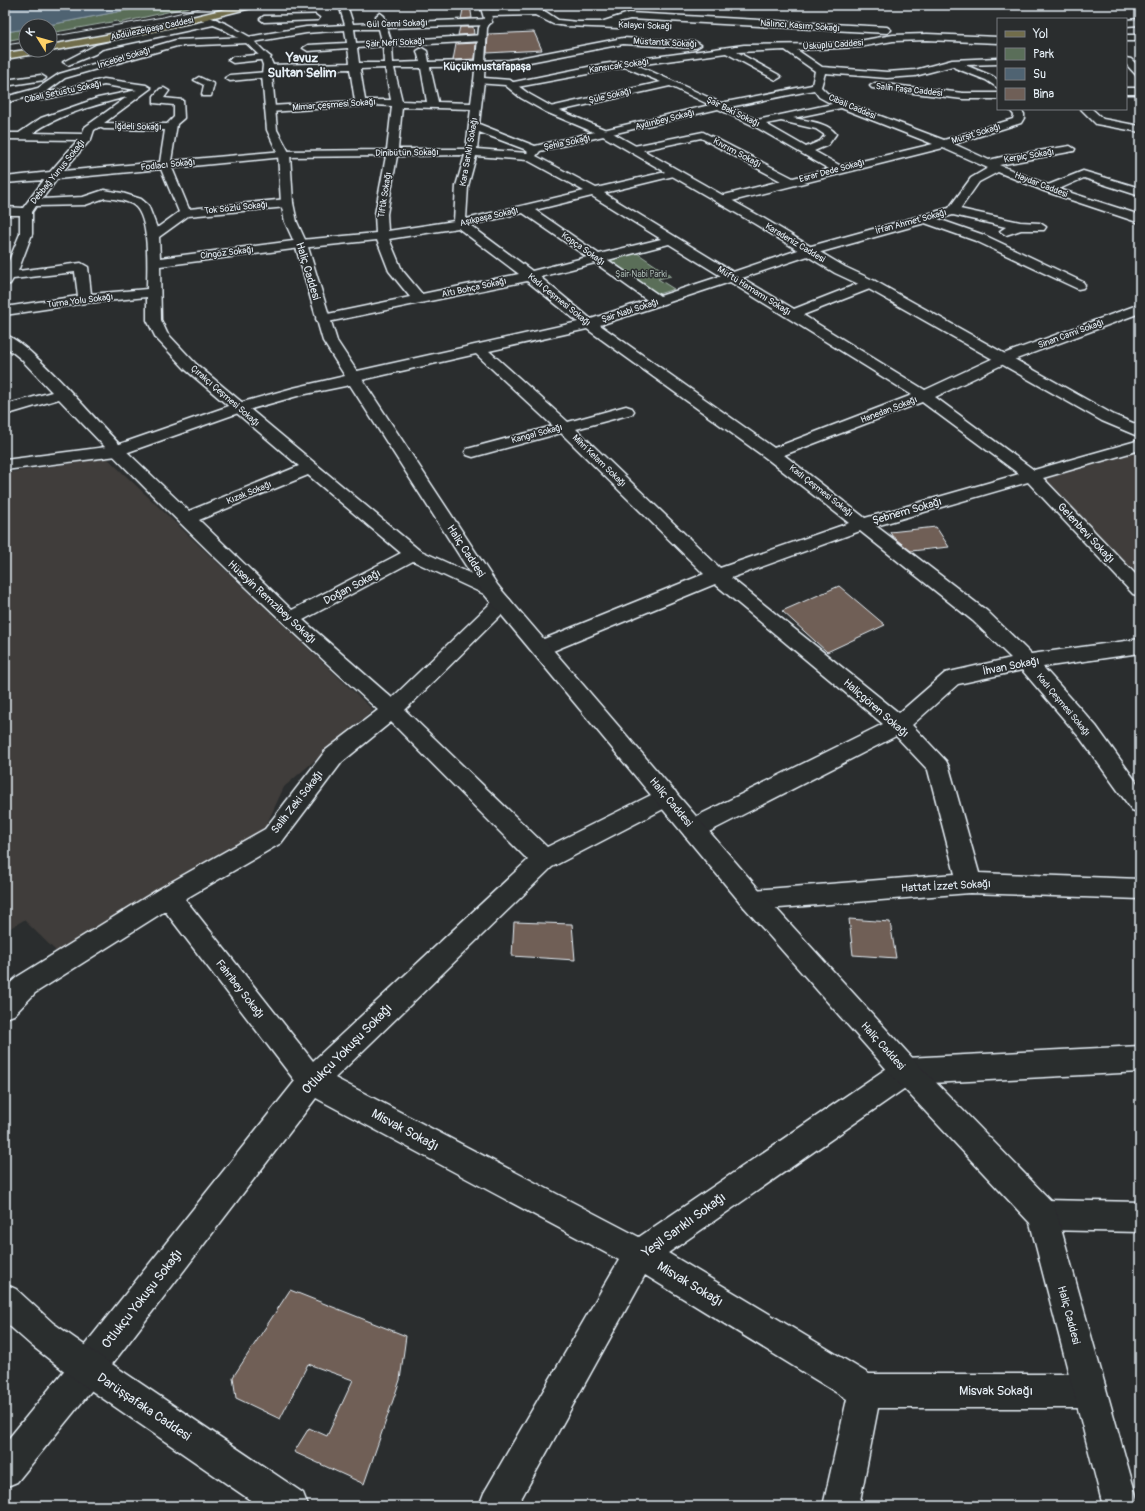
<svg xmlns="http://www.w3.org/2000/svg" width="1145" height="1511" font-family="Pangolin,sans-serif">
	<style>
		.built { fill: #3f3c3a }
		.green { fill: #5a6e59; stroke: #a1b0a8 }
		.water { fill: #4f6372; stroke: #8c9ca8 }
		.building { fill: #6f5f57; stroke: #e8f1f8 }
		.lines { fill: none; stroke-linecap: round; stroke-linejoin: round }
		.street-casing { stroke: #e8f1f8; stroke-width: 3 }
		.secondary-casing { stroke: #e8f1f8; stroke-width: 3 }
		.primary-casing { stroke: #e8f1f8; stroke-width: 3 }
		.street { fill: #2a2d2e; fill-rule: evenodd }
		.secondary { fill: #2a2d2e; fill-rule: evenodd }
		.primary { fill: #716d4b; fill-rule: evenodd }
		.tram { stroke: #e8f1f8; stroke-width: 1 }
		.labels { text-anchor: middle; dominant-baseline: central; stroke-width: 3; stroke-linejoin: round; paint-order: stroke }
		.far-street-label { font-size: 9px; fill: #e8f1f8; stroke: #2a2d2e }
		.far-park-label { font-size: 9px; fill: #a8b6b0; stroke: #2a2d2e }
		.far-quarter-label { font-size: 11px; font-weight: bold; fill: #e8f1f8; stroke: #2a2d2e }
		.street-label { font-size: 11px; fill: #e8f1f8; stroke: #2a2d2e }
		.far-district-label { font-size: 13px; font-weight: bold; fill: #e8f1f8; stroke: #2a2d2e }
		.near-street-label { font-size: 13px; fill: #e8f1f8; stroke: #2a2d2e }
	</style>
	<rect width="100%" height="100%" fill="#2a2d2e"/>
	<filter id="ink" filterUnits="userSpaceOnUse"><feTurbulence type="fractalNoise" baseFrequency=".025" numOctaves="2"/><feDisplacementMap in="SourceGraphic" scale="8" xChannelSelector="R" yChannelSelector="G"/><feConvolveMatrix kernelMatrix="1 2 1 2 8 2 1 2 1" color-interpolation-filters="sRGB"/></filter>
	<g filter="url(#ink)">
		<g class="built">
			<path d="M1134,453L1140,458V587L1042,479Z"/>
			<path d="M107,458L373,710L284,787L264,830L59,954L24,920L5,931V473Z"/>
		</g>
		<g class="green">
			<path d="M153,5H198L119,23L117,21L50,33V26H44Z"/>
			<path d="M26,29V37L5,41V32Z"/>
			<path d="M637,253L671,276L658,279L674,289L649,297L600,262Z"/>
		</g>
		<path class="water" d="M5,5H153L54,24L26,26V29L5,32Z"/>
		<g class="building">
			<path d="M464,5H470L472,18L461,19Z"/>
			<path d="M460,27H473L474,34L458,35Z"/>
			<path d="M534,32L542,50L487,53L488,34Z"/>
			<path d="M476,43L475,59L453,60L456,44Z"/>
			<path d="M936,527L949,547L911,551L892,536L890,532Z"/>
			<path d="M839,586L885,625L827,652L782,611Z"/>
			<path d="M849,919L890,922L896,958L853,955Z"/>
			<path d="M514,922L572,924L575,960L512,956Z"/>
			<path d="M290,1290L406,1336L400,1380L364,1484L294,1452L309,1428L327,1436L353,1380L308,1364L280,1419L236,1398L233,1377Z"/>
		</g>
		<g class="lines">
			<defs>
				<g id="street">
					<path d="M339,5H347L353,24L377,23L376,16L380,13L384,16L386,23L488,19L492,22L488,25L387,28L391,41L483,35L487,38L483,41L392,46L393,63L420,62L417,51L422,48L427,51L429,62L509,60L623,38L696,42L701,45L696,48L623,44L509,66L430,67L438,102L471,103L474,81L479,78L482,79L484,81L479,124L535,146L710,105L670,86L550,113L545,110L550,107L661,82L625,67L512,88L509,87L507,85L509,83L603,64L744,45L823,44L859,41L893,35L927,34L998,37V43L927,40L893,41L859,47L797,50L822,67L887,72L915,70L952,60L998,58V64L965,65L992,76L998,80V88L986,80L955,68L953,66L915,76L887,78L825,73L821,87L827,93L846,103L944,140L1013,119L1014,115L1009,109H1020L1024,114V118L1021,123L954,144L989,160L1006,156L1070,146L1075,149L1074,151L999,165L1048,185L1083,171L1140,188V196L1084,178L1059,189L1140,215V223L1044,191L998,172L979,182L960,209L1020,222L1040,223L1046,227L1044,230H1021L1006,235L1000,231L1006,227L953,215L938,219L984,235L1083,282L1085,285L1083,288L1078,289L976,241L925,223L814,254L742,278L794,309L865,281H875L877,284L875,287L803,315L925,390L998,356L1140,304V313L1008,362L935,397L1034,470L1140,440V450L1043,478L1140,579V596L1133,594L1028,482L876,526L987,611L1031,654L1140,639V653L1043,667L1096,726L1140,787V813L1132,810L1080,738L1022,670L958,684L912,725L946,761L949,767L979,873L1140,879V899L970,893L753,910L744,907L741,900L744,893L753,890L955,874L928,770L896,736L701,836L693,838L685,836L681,829L685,822L883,724L715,584L548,653L541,655L534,653L531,648L534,643L704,574L561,433L473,457L467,455L465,452L467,449L553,426L476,354L353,382L348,380L345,377L348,374L353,372L578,322L527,281L323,323L318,322L316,319L318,316L410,297L389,271L377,240L301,248L160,266L161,320L167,333L196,364L419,550L498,586L500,590L498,594L491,596L484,594L413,561L303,620L392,698L495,599L502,597L509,599L512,603L509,607L405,710L547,847L659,791L667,788L675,791L678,797L675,803L552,867L335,1078L639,1237L896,1062L906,1058L1140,1046V1072L911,1084L668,1253L869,1374H1089L1101,1379L1106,1391L1101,1403L1089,1408H878L859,1506H823L847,1399L645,1275L517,1506H479L484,1493L619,1260L316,1098L100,1380L17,1482L5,1487V1443L76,1356L295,1081L165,911L35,993L14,1015L5,1018V988L17,977L159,889L265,829L326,750L378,710C268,610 161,507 59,399L5,415V405L52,392L21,359L5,346V335C28,340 102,427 123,448C145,469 167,490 189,511L299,466L186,370L156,338L147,320V297L85,303L5,315V307L78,296L75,272L13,279L10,284L5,285V270L20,234V215H5V207L23,208L44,180L5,183V177L50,172L78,140L5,139V133H19L41,118L98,98L137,90L104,85L41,100L36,97L37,95L104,79L146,85L151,88L104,123L167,124L174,117V105L154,103V96L160,89L164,88L169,91L164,98L183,100L184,118L177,124L171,161L284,151L387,150L392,106L374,105L270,112L265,109L270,106L355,101L350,69L270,71L265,68L270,65L350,63L348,48L308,51L303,48L308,45L347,43L345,30L306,33L248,43L177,46L65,78L46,92L5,103V97L38,88L59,74L176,40L248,37L306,27L345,25ZM354,29H379L382,41L356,43ZM383,46L384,63H359L357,48ZM785,50L815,71L812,85L721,103L637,65L726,53L776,80L781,77L779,75L737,52ZM385,68L391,100H365L360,69ZM394,68H421L427,102L402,101ZM814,90L819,97L832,104L757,120L730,107ZM127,97L85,127L82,134L33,133C60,114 95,105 127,97ZM402,107L471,109L466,149H398ZM841,108L933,144L841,166L814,151L828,145L836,134C827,122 807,121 793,118ZM718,109L754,126L829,169L793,178L703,132L634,146L629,149L634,152L701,138L781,181L716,197L714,200L720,204L943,148L988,168L971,178L949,208L804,248L733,272L604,193L678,175L680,173L678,171L674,170L596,188L536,156L540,151ZM781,121L816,129L825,135L820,141L806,147L766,124ZM99,127L104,129L165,130L160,162L63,171L91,139L94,130ZM479,132L524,149L528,152L527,153L477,149ZM465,155L456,186L454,221L388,231L387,214L397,156ZM386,156L375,214L376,233L301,240L160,258L159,237L188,216L287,207L293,203L287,199L189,209L172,168L284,157ZM476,156L527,160L584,191L466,219L468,186ZM161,169L179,212L157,228L148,205L141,199L122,193L104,190L83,197L42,199L57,179ZM592,196L661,239L599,254L535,210ZM105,198C114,199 124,200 132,204C151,214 147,270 147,289L91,294L88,267L81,263L18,271L32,234V212L36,206L85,205ZM523,213L587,257L532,271L470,225ZM458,228L519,274L422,294L402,270L389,239ZM669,244L721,276L660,296L608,260ZM595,263L647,300L591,319L540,277ZM730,282L912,395L774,448L600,325ZM587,329L766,458L849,523L720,568L576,429L632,414L634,411L632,408L626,406L568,422L489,351ZM922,402L1019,474L865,518L784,455ZM308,475L401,553L292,610L199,520ZM860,531L973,621L1011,658L945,673L899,713L731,578ZM391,722L528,860L313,1061L185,899L281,843L342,762Z"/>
					<path d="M535,9L546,12L558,20L578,22H601L629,13L887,27L891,30L887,33L630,19L618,22L622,25L618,28L566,26L553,24L535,15L488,16L484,13L488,10Z"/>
					<path d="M315,15L319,18L318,20L264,22L260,19L264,16Z"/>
					<path d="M215,19L218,20V24L102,49L95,54L68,65L63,62L96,45Z"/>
					<path d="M1140,19V25L1126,26V20Z"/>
					<rect x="1126" y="35" width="14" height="6"/>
					<path d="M266,54L271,57L269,59L233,63L228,60L233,57Z"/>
					<path d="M1126,58L1131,59L1140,68V77L1137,76L1126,64Z"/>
					<path d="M267,72L272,75L270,77L230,81L225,78L230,75Z"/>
					<path d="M41,75L46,78L44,80L5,86V80Z"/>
					<path d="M199,77L214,84L211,96H203L202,94L204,85L194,80Z"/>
					<path d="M875,83L963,93H998V99H963L872,88L870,86Z"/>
					<rect x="1126" y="88" width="14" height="6"/>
					<path d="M1081,109H1092L1103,119L1140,126V132L1096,124Z"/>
					<path d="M1043,1200L1140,1202V1232L1043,1230L1032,1226L1028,1215L1032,1204Z"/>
				</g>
				<g id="secondary">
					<path d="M482,5H490L489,8L492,18L487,28L484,78L510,80L529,94L554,108L611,132L763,218L845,267L875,281L1114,415L1140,426V437L1102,421L865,287L835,273L755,224L603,136L546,112L521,98L505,85L476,83L474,81L479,28L484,18L481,8Z"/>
					<path d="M204,15L227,24L250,37L269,56L273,65L272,75L277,130L290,154L293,203L297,222L307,244L337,341L498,586L762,893L916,1062L1054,1204L1139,1506H1103L1030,1223L896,1080L744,907L484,594L350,385L301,395L244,411L117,456L5,470V460L114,446L232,405L293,388L345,376L323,341L295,244L285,222L281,203L278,154L267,130L262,75L263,65L260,56L244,41L221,28L201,20L200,18Z"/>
					<path d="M5,1284L16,1289L53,1323L100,1356L303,1493L308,1506H259L76,1380L31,1345L5,1322Z"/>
				</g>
				<g id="primary">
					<path d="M242,5H256L255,7L150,33L50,51L47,50H50V45L150,27Z"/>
					<path d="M26,50H46L41,53L5,59V53Z"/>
				</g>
			</defs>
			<use href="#street" class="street-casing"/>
			<use href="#secondary" class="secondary-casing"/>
			<use href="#primary" class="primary-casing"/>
			<use href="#street" class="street"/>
			<use href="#secondary" class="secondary"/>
			<use href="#primary" class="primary"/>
			<g class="tram">
				<path d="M50,37L163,17L212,5"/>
				<path d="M5,45L26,42"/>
			</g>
		</g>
	</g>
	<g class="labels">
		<g class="far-street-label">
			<text transform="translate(397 24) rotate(-2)">Gül Cami Sokağı</text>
			<text transform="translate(645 26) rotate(2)">Kalaycı Sokağı</text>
			<text transform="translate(800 26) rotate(4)">Nalıncı Kasım Sokağı</text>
			<text transform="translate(152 29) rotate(-12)">Abdülezelpaşa Caddesi</text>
			<text transform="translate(395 43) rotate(-3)">Şair Nefi Sokağı</text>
			<text transform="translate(665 43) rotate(3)">Müstantik Sokağı</text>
			<text transform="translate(833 45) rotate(-4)">Üsküplü Caddesi</text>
			<text transform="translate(124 58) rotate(-17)">İncebel Sokağı</text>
			<text transform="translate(619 66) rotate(-8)">Kansıcak Sokağı</text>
			<text transform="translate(909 90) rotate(6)">Salih Paşa Caddesi</text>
			<text transform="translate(63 92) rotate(-12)">Cibali Setüstü Sokağı</text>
			<text transform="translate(610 96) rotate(-13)">Şule Sokağı</text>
			<text transform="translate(334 105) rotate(-4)">Mimar çeşmesi Sokağı</text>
			<text transform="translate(852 107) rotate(23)">Cibali Caddesi</text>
			<text transform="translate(733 112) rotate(26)">Şair Baki Sokağı</text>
			<text transform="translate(665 120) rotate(-14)">Aydınbey Sokağı</text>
			<text transform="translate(138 127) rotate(1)">İğdeli Sokağı</text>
			<text transform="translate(976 134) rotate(-17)">Mürşit Sokağı</text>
			<text transform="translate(567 143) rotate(-12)">Şehla Sokağı</text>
			<text transform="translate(469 152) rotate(-80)">Kara Sarıklı Sokağı</text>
			<text transform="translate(407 153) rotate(-1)">Dinibütün Sokağı</text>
			<text transform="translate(737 153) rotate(28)">Kıvrım Sokağı</text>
			<text transform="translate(1029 156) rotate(-9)">Kerpiç Sokağı</text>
			<text transform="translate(168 165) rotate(-6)">Fodlacı Sokağı</text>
			<text transform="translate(832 171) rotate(-15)">Esrar Dede Sokağı</text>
			<text transform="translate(58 172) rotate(-51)">Debbağ Yunus Sokağı</text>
			<text transform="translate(1041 185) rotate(21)">Haydar Caddesi</text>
			<text transform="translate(385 195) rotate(-81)">Tiftik Sokağı</text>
			<text transform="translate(236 208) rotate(-6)">Tok Sözlü Sokağı</text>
			<text transform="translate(489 217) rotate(-13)">Aşıkpaşa Sokağı</text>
			<text transform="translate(911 222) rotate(-15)">İrfan Ahmet Sokağı</text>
			<text transform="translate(795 243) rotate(31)">Karadeniz Caddesi</text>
			<text transform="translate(583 249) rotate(35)">Kopça Sokağı</text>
			<text transform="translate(227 253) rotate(-7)">Cingöz Sokağı</text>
			<text transform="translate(474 288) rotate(-12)">Altı Bohça Sokağı</text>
			<text transform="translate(754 291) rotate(32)">Müftü Hamamı Sokağı</text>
			<text transform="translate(559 300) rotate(39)">Kadı Çeşmesi Sokağı</text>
			<text transform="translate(80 301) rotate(-7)">Turna Yolu Sokağı</text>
			<text transform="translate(630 311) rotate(-18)">Şair Nabi Sokağı</text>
			<text transform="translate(1071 334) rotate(-20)">Sinan Cami Sokağı</text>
			<text transform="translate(225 396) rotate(41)">Çırakçı Çeşmesi Sokağı</text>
			<text transform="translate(889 410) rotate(-21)">Hanedan Sokağı</text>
			<text transform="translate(537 434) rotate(-15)">Kangal Sokağı</text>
			<text transform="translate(599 461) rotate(44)">Mihri Kelam Sokağı</text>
			<text transform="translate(821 491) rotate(38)">Kadı Çeşmesi Sokağı</text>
			<text transform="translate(249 493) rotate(-22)">Kızak Sokağı</text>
			<text transform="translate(1063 705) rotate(50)">Kadı Çeşmesi Sokağı</text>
		</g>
		<g class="far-park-label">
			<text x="641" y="274">Şair Nabi Parki</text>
		</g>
		<g class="far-quarter-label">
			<text x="487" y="66">Küçükmustafapaşa</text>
		</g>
		<g class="street-label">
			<text transform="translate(308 271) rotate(73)">Haliç Caddesi</text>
			<text transform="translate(907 511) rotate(-16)">Şebnem Sokağı</text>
			<text transform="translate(1086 533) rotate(47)">Gelenbevi Sokağı</text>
			<text transform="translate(466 551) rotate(57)">Haliç Caddesi</text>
			<text transform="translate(352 587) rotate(-28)">Doğan Sokağı</text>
			<text transform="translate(272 602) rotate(43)">Hüseyin Remzibey Sokağı</text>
			<text transform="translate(1011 666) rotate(-11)">İhvan Sokağı</text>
			<text transform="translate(876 708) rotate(41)">Haliçgören Sokağı</text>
			<text transform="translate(297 802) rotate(-52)">Salih Zeki Sokağı</text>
			<text transform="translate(671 802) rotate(50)">Haliç Caddesi</text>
			<text transform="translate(946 886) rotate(-3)">Hattat İzzet Sokağı</text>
			<text transform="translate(240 989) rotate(52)">Fahribey Sokağı</text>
			<text transform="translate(883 1046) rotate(48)">Haliç Caddesi</text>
			<text transform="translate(1069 1315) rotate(75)">Haliç Caddesi</text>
		</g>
		<g class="far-district-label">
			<text x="302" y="58">Yavuz<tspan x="302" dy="15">Sultan Selim</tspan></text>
		</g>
		<g class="near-street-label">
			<text transform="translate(347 1049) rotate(-45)">Otlukçu Yokuşu Sokağı</text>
			<text transform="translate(405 1130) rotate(28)">Misvak Sokağı</text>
			<text transform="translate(684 1225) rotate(-36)">Yeşil Sarıklı Sokağı</text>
			<text transform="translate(690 1284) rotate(31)">Misvak Sokağı</text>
			<text transform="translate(142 1299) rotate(-52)">Otlukçu Yokuşu Sokağı</text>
			<text x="996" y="1391">Misvak Sokağı</text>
			<text transform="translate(144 1407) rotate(34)">Darüşşafaka Caddesi</text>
		</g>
	</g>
	<rect width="1145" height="1511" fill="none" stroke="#2a2d2e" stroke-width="20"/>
	<rect x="10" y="10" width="1125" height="1491" fill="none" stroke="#e8f1f8" stroke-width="1.5" filter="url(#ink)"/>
	<rect x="997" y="18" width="130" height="92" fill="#2a2d2e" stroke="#767b7f"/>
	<rect x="1005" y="31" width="20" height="6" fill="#716d4b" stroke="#767b7f"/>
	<text x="1033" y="38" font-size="12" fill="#e8f1f8">Yol</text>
	<rect x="1005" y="48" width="20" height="12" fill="#5a6e59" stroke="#767b7f"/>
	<text x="1033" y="58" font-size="12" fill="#e8f1f8">Park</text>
	<rect x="1005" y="68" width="20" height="12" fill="#4f6372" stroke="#767b7f"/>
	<text x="1033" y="78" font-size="12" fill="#e8f1f8">Su</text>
	<rect x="1005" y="88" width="20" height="12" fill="#6f5f57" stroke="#767b7f"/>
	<text x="1033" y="98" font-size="12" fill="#e8f1f8">Bina</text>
	<g transform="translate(38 38) rotate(307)"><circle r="19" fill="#2a2d2e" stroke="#767b7f"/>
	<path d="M0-3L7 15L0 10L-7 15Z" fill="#ffd166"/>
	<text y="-6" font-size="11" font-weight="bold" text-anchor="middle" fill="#e8f1f8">K</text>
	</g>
</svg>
